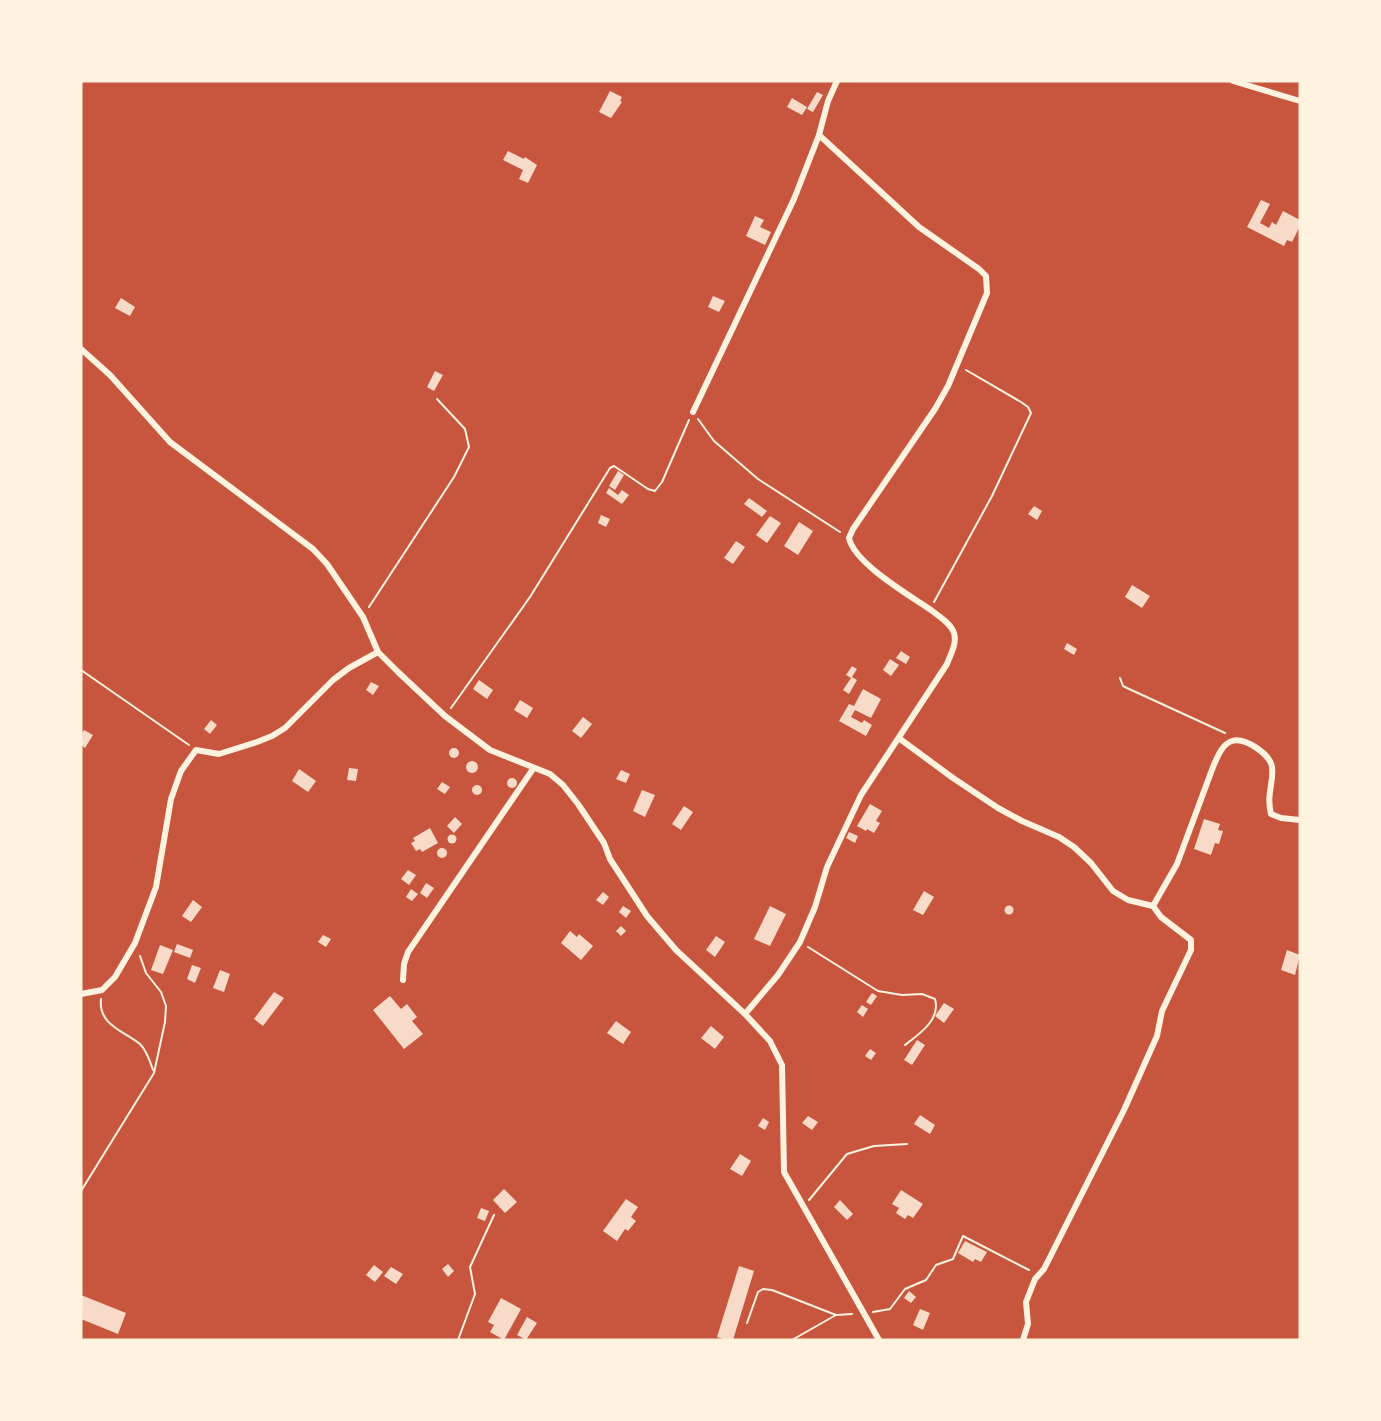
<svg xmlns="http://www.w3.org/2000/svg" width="1381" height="1421" font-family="'DejaVu Sans',sans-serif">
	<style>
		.building { fill: #f7dbc8 }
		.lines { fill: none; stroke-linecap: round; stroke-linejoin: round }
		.path { stroke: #fff3e0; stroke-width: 2 }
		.minor { stroke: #fff3e0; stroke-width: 6 }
	</style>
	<rect width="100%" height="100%" fill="#c8553d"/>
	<g class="building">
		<path d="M610,91L622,97L620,101L622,102L611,118L599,112Z"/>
		<path d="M817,92L823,95L813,112L807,109Z"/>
		<path d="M792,98L807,107L802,115L787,107Z"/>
		<path d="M508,151L524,159L525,157L537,165L528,183L519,179L523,170L503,160Z"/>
		<path d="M1261,200L1270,204L1260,223L1269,228L1272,222L1276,225L1283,211L1300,220V226L1292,242L1287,240L1284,246L1247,227Z"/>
		<path d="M755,216L764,220L760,227L771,232L765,245L746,236Z"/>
		<path d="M713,296L725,301L719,312L708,307Z"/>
		<path d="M121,298L135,307L130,316L115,308Z"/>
		<path d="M435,371L443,375L434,391L427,387Z"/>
		<path d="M618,471L624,475L615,490L609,486Z"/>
		<path d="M609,488L618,495L622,490L629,495L622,504L606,493Z"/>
		<path d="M749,498L767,511L762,517L744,504Z"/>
		<path d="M1034,506L1042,511L1037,520L1028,514Z"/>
		<path d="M601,515L610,519L606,527L598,523Z"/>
		<path d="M770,516L781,523L767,543L756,535Z"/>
		<path d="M799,522L813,531L798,555L784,546Z"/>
		<path d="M736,541L745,547L733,564L724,558Z"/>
		<path d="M1132,585L1150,596L1142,608L1125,597Z"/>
		<path d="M1067,643L1077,649L1074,655L1064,649Z"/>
		<path d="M901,651L910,657L906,664L896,658Z"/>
		<path d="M890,659L899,665L891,676L883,670Z"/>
		<path d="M852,666L857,669L852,677L857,680L849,694L843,690L851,678L846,675Z"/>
		<path d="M479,680L493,690L487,699L473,689Z"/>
		<path d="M371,682L379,686L373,695L366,690Z"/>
		<path d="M863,689L881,699L871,718L855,710L851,717L862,723L864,720L872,725L866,736L839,721L849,704L854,706Z"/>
		<path d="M520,700L533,708L527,718L514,710Z"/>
		<path d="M583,717L592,724L581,738L572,731Z"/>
		<path d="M211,720L217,725L210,734L204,729Z"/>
		<path d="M84,730L93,735L85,748L81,745V735Z"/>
		<circle cx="454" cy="753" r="5"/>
		<circle cx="472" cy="767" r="6"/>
		<path d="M349,768L358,769L356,781L347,780Z"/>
		<path d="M299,769L316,781L308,792L292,781Z"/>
		<path d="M621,770L630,774L626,783L616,779Z"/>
		<circle cx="512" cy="783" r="5"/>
		<path d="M442,782L450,787L445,794L437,789Z"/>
		<circle cx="477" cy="790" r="5"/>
		<path d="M642,790L655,795L645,817L633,811Z"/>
		<path d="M870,804L882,811L876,821L880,823L874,833L867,829L866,831L857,826Z"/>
		<path d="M684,806L693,812L681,830L672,824Z"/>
		<path d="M455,817L462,824L454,833L447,826Z"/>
		<path d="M1204,819L1220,824L1218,830L1223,831L1219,844L1215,843L1211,855L1194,849Z"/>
		<path d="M430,828L438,843L422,852L420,849L416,851L411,843L415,841L413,838Z"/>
		<path d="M849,832L858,836L855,843L846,838Z"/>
		<circle cx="452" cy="839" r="4.5"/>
		<circle cx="442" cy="853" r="5"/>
		<path d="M408,870L416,875L409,885L401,879Z"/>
		<path d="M426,883L434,888L427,898L420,893Z"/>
		<path d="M411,889L418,894L412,901L406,897Z"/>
		<path d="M924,891L934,897L923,915L913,910Z"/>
		<path d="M603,892L609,897L603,905L596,900Z"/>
		<path d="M193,900L202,907L191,922L182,916Z"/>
		<circle cx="1009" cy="910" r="4.5"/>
		<path d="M623,906L631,911L626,918L619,912Z"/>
		<path d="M770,906L786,914L770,946L754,939Z"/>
		<path d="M621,926L626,931L621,936L616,931Z"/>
		<path d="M570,931L577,937L579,934L593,946L581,960L561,943Z"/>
		<path d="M323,935L331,939L326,947L318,942Z"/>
		<path d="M716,936L725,942L715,957L706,950Z"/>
		<path d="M177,944L193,950L190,958L174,952Z"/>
		<path d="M160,945L173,950L163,974L151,970Z"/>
		<path d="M1287,950L1300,955L1295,975L1281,970Z"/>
		<path d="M192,965L201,968L195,983L187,979Z"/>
		<path d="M220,970L230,974L224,992L213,988Z"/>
		<path d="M274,992L284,998L263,1026L254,1019Z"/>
		<path d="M872,993L877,996L871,1005L866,1002Z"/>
		<path d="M390,996L401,1009L407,1004L417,1017L412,1021L423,1034L404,1049L373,1010Z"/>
		<path d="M944,1003L954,1009L944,1023L935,1016Z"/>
		<path d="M862,1005L868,1009L863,1017L857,1012Z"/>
		<path d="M616,1021L631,1032L623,1044L607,1033Z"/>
		<path d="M711,1026L724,1037L715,1049L701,1038Z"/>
		<path d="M917,1040L925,1045L912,1065L904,1060Z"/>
		<path d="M870,1049L876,1053L871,1060L865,1056Z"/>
		<path d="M920,1115L935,1125L930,1134L914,1124Z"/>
		<path d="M808,1116L818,1122L812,1130L802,1123Z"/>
		<path d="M763,1118L769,1122L765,1130L758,1126Z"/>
		<path d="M740,1154L751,1161L742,1176L730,1169Z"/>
		<path d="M504,1189L517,1202L505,1213L493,1200Z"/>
		<path d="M901,1190L923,1204L913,1218L908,1215L905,1219L896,1213L899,1208L892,1204Z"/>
		<path d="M626,1199L638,1207L631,1217L636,1221L628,1231L625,1229L617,1241L603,1231Z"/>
		<path d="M840,1200L853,1214L847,1220L834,1207Z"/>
		<path d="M481,1208L489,1211L485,1221L477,1218Z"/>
		<path d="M965,1241L987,1252L981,1262L975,1259L973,1262L958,1253Z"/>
		<path d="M448,1264L454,1271L448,1277L442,1269Z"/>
		<path d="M374,1265L383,1272L375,1282L366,1275Z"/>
		<path d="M739,1266L754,1271L733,1340H726L717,1337Z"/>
		<path d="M391,1267L403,1274L396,1284L384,1276Z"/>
		<path d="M909,1291L916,1297L911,1303L904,1298Z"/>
		<path d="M81,1295L126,1313L118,1334L81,1319Z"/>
		<path d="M501,1298L521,1309L504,1340L490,1332L494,1325L488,1322Z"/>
		<path d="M920,1309L930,1313L923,1330L913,1325Z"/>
		<path d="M527,1317L537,1323L526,1340L517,1335Z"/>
	</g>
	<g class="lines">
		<g class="path">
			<path d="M698,419L714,441L758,479L840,532"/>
			<path d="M934,602L992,496L1031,413L1028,407L1021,402L966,370"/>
			<path d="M369,607L454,477L469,447L465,429L437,399"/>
			<path d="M81,670L189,745"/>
			<path d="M1120,678L1123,686L1127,688L1225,733"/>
			<path d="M451,708L530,597L610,468L614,466L648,489L655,491L662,482L689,420"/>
			<path d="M808,947L878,991L902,995L922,994L935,999C941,1020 919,1034 905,1045"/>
			<path d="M101,999C98,1025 124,1031 140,1044C147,1051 150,1061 153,1070"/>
			<path d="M81,1191L154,1073L165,1022L166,1006L161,992L146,973L140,956"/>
			<path d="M809,1200L847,1154L874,1146L907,1144"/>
			<path d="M873,1312L890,1309L905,1289L926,1280L936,1265L953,1259L963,1236L1029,1270"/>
			<path d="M747,1323L758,1292L763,1289L772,1290L836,1315"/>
			<path d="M458,1340L475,1294L470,1267L494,1215"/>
			<path d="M792,1340L836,1315L852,1314"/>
		</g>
		<g class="minor">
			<path d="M1233,81L1300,101"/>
			<path d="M81,349L110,375L170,442L313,549L327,564L363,617L378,652L398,672L445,716L490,750L550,774L563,785L578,804L604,843L610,859L647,916L676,950L745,1014L770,1041L782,1065L784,1172L879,1340"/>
			<path d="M693,412L794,199L819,135L828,101L837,81"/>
			<path d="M900,739L953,778L998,808L1022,821L1059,837L1074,847L1091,863L1113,891L1128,900L1153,906L1161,917L1191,940V950L1162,1011L1157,1036L1124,1110L1044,1269L1035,1279L1026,1302L1028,1324L1023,1340"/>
			<path d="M1153,906L1177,864L1213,767C1217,758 1222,744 1232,741C1245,737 1270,754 1272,767C1274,783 1266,794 1271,814L1281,818L1300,820"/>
			<path d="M403,980L404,964L408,952L533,769"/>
			<path d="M81,994L102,990L115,977L135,943L156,887L171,799L181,771L196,750L219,754L257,742L272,736L285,728L333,680L349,668L378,652"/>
			<path d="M745,1014L778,975L800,942L815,907L827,867L861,795L947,664C951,653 957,644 954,633C951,623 938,616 931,610C909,595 854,563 849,538L853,529L935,409L948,386L987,293L986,276L979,269L919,227L819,135"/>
		</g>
	</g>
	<rect width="1381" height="1421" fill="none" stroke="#fff3e0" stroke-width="165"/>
</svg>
